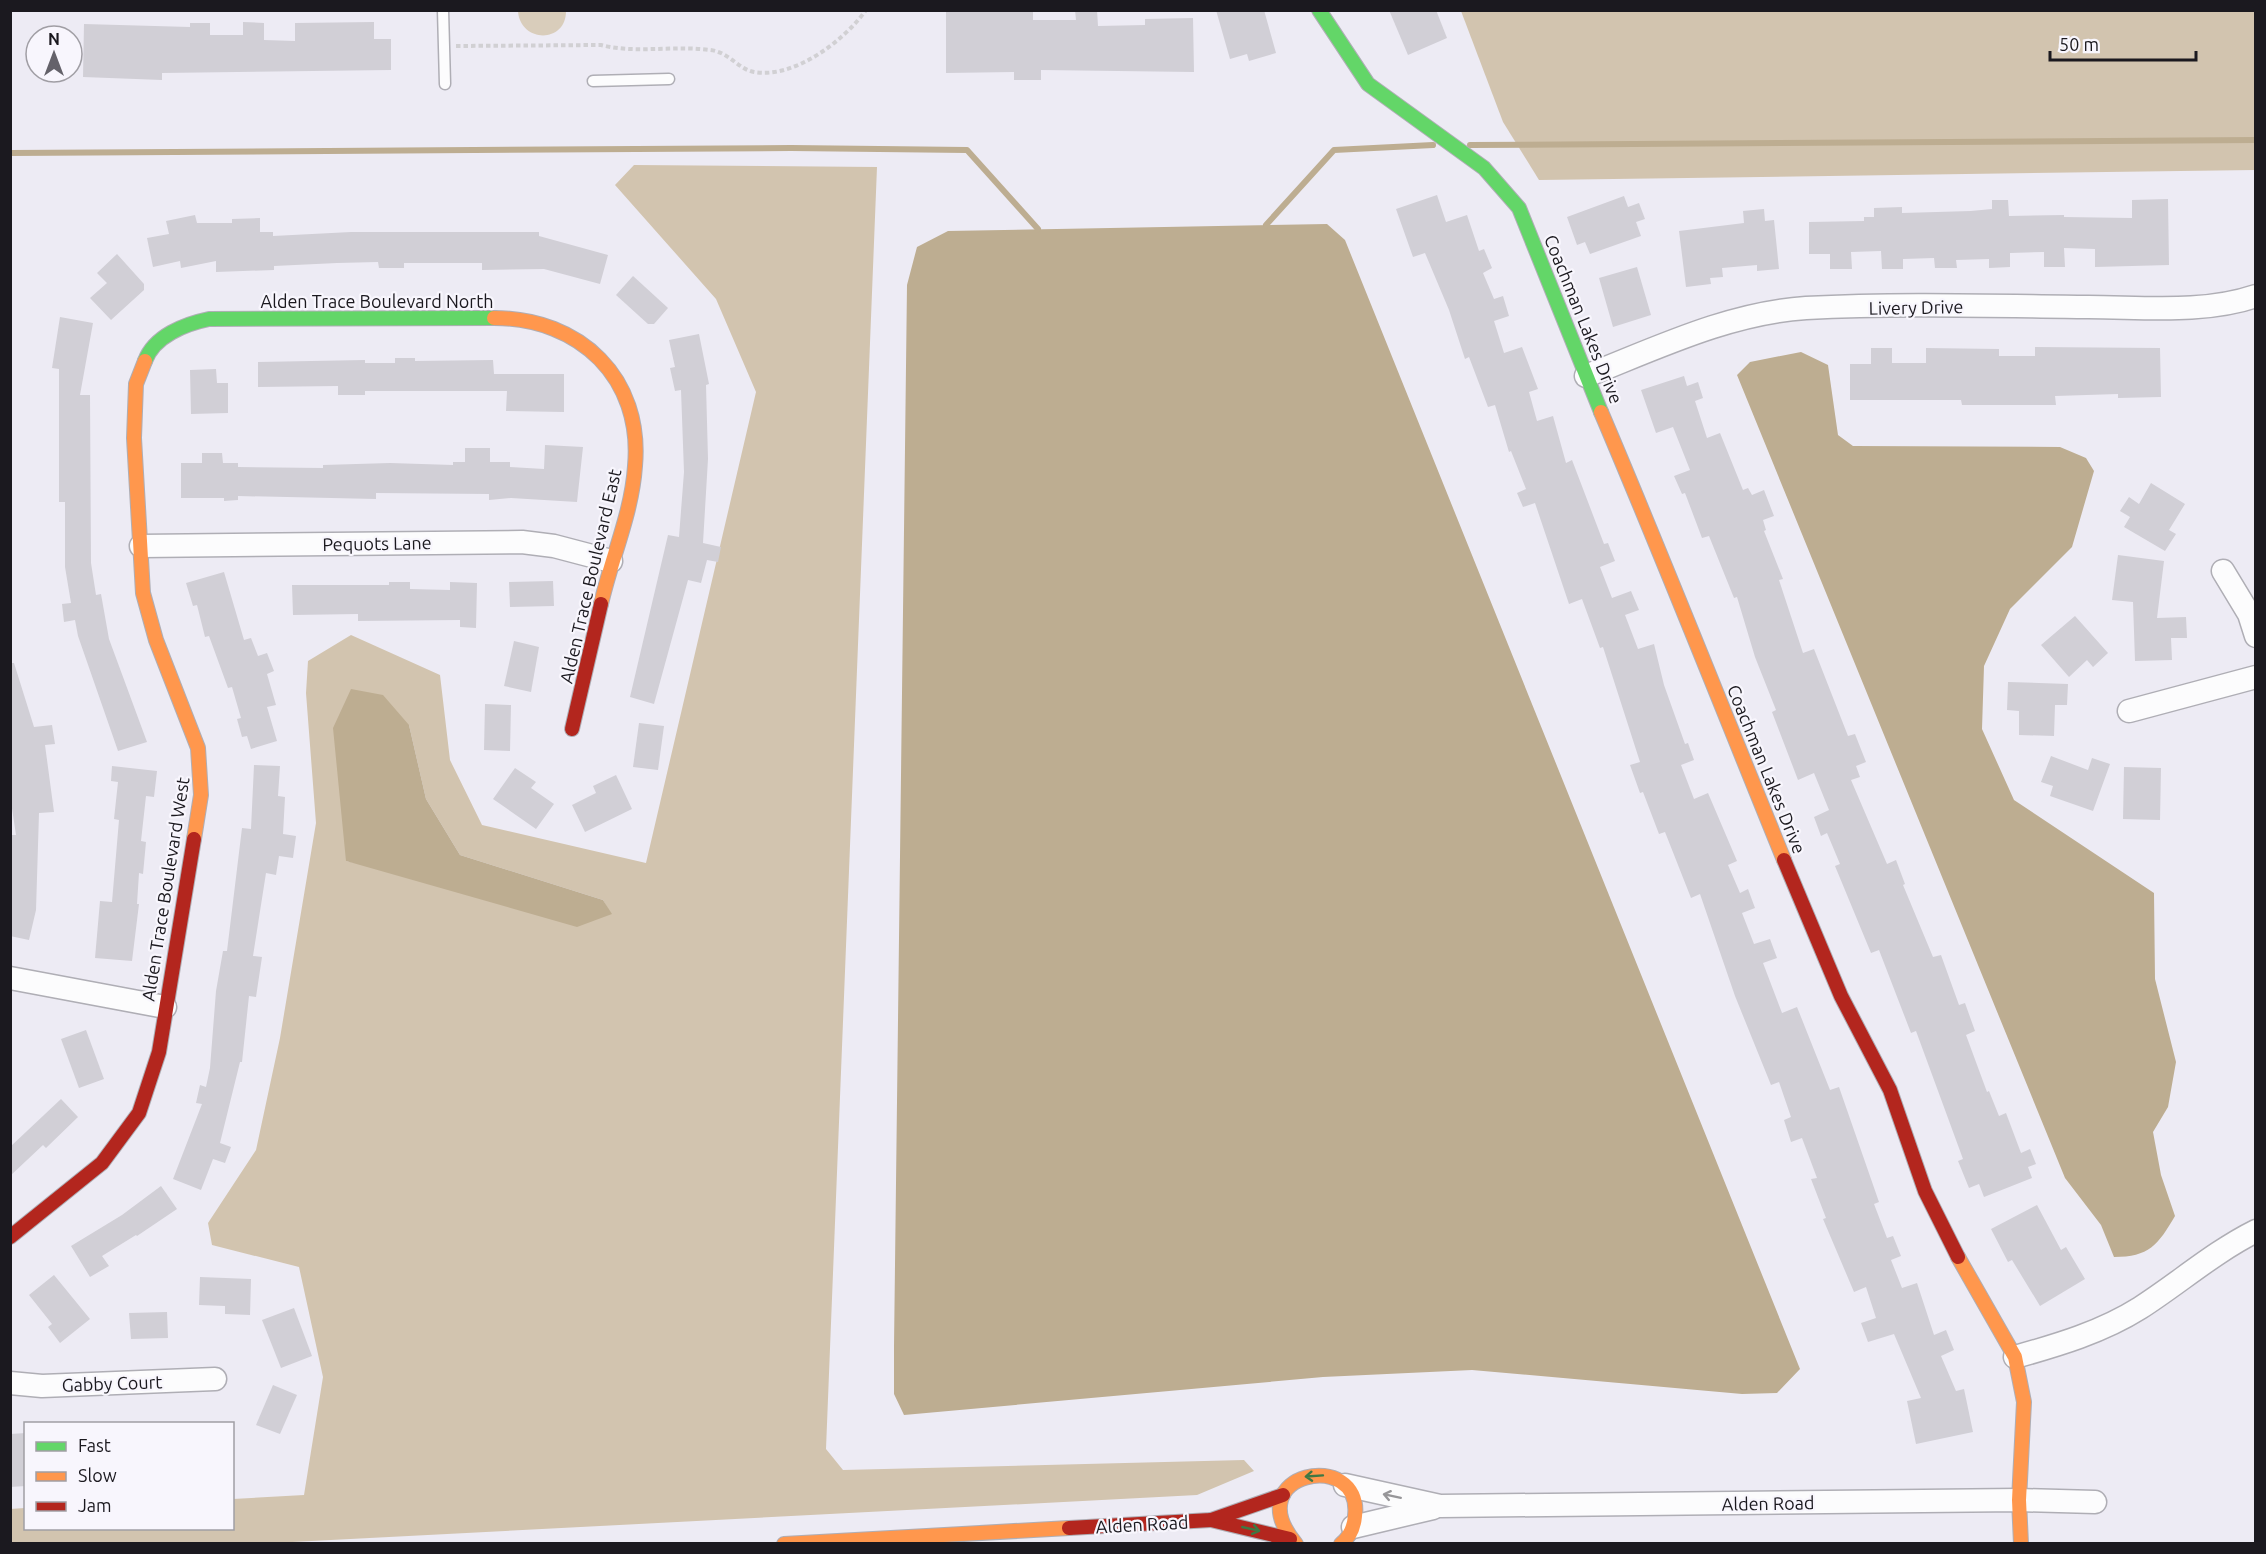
<svg xmlns="http://www.w3.org/2000/svg" width="2266" height="1554" font-family="Ubuntu,sans-serif">
	<style>
		.green { fill: #d9cdbb }
		.forest { fill: #d2c4af; fill-rule: evenodd }
		.water { fill: #bdad91 }
		.lines { fill: none; stroke-linecap: round; stroke-linejoin: round }
		.stream { stroke: #bdad91; stroke-width: 6 }
		.building { fill: #d1cfd6 }
		.lane-casing { stroke: #afaeb5; stroke-width: 13 }
		.street-casing { stroke: #afaeb5; stroke-width: 25 }
		.fast-casing { stroke: #afaeb5; stroke-width: 16 }
		.slow-casing { stroke: #afaeb5; stroke-width: 16 }
		.jam-casing { stroke: #afaeb5; stroke-width: 16 }
		.path { stroke: #d1d0d3; stroke-width: 4; stroke-dasharray: 4.5 3; stroke-linecap: butt }
		.lane { stroke: #fcfcfd; stroke-width: 10 }
		.street { stroke: #fcfcfd; stroke-width: 22 }
		.fast { stroke: #63d668; stroke-width: 14 }
		.slow { stroke: #ff974d; stroke-width: 14 }
		.jam { stroke: #b3261e; stroke-width: 14 }
		.oneway { stroke: #3f7844 }
		.oneway2 { stroke: #979699 }
		.labels { text-anchor: middle; dominant-baseline: central; stroke-width: 4.5; stroke-linejoin: round; paint-order: stroke }
		.street-label { font-size: 18px; fill: #1b191f; stroke: #f8f6fd }
	</style>
	<rect width="100%" height="100%" fill="#edebf4"/>
	<path class="green" d="M518,11H566C566,44 520,43 518,11Z"/>
	<g class="forest">
		<path d="M1461,11H2255V170L1539,180L1503,122Z"/>
		<path d="M634,165L877,167L826,1449L843,1470L1244,1460L1254,1471L1197,1495L273,1543H11L10,1509L25,1508L26,1528H232L233,1499L304,1495L323,1377L299,1267L212,1245L208,1223L256,1150L280,1038L316,823L306,693L308,661L351,635L440,675L450,760L482,825L646,863L756,392L716,299L615,185ZM409,725L426,799L460,855L603,900L611,914L346,861Z"/>
	</g>
	<g class="water">
		<path d="M1327,224L1345,240L1800,1369L1777,1393L1742,1394L1472,1370L1323,1377L904,1415L894,1394V1347L907,285L917,247L948,231Z"/>
		<path d="M1801,352L1828,365L1838,435L1853,446L2060,447L2086,458L2094,471L2072,547L2010,609L1984,666L1982,729L2014,800L2154,893L2155,979L2176,1062L2168,1107L2153,1132L2161,1175L2175,1216C2158,1245 2149,1257 2114,1257L2101,1225L2065,1178L1737,375L1750,362Z"/>
		<path d="M351,689L383,695L409,725L426,799L460,855L603,900L612,914L577,927L346,861L333,728Z"/>
	</g>
	<g class="lines">
		<g class="stream">
			<path d="M1470,145L2256,140"/>
			<path d="M10,153L791,148L967,150L1038,229"/>
			<path d="M1266,225L1334,150L1433,145"/>
		</g>
	</g>
	<g class="building">
		<path d="M1033,10V20H1076L1075,10H1097L1098,26L1145,25V19L1193,18L1194,72L1041,70V80H1014V72L946,73V12Z"/>
		<path d="M1216,10H1264L1276,53L1249,61L1247,54L1230,59Z"/>
		<path d="M1389,10H1436L1447,38L1408,55Z"/>
		<path d="M243,22L264,23V40L295,41V23L374,22V39H391V70L162,73V80L83,77L84,24L190,27V23H210V35H243Z"/>
		<path d="M1437,195L1446,222L1467,215L1479,251L1484,249L1492,268L1483,273L1494,299L1503,296L1509,316L1494,321L1504,353L1522,347L1538,389L1529,392L1537,421L1553,416L1566,463L1572,460L1604,544L1608,543L1615,561L1600,567L1612,598L1631,591L1639,610L1625,615L1638,649L1654,644L1664,685L1685,744L1688,743L1694,760L1681,765L1694,799L1708,793L1737,861L1728,865L1740,893L1748,889L1755,908L1742,913L1754,944L1770,939L1777,958L1763,963L1782,1013L1797,1007L1830,1090L1839,1087L1879,1202L1874,1204L1887,1238L1893,1236L1901,1256L1891,1260L1902,1288L1917,1283L1934,1335L1946,1330L1954,1350L1941,1356L1956,1391L1964,1389L1973,1432L1916,1444L1907,1401L1921,1398L1894,1334L1868,1342L1861,1323L1876,1318L1866,1287L1854,1292L1823,1219L1826,1218L1811,1179L1817,1178L1802,1138L1791,1142L1784,1120L1791,1117L1779,1082L1771,1085L1735,996L1700,894L1691,898L1665,832L1659,834L1643,792L1640,793L1630,765L1640,762L1603,647L1600,648L1582,599L1569,604L1535,503L1523,507L1517,493L1526,489L1511,451L1509,452L1495,405L1488,407L1469,357L1465,359L1449,310L1425,253L1413,257L1396,209Z"/>
		<path d="M1624,196L1628,207L1639,203L1645,219L1636,222L1641,236L1590,254L1585,242L1577,245L1567,217Z"/>
		<path d="M2168,199L2169,265L2095,267V249L2064,248L2065,267H2044V252L2010,253V267L1989,268V259L1956,260L1957,268H1935L1934,258L1903,259V269H1882L1881,251L1851,252L1852,269H1830V254H1809V222L1864,221V217H1874V208L1902,207V213L1971,211L1992,209V200H2008L2009,216L2064,215V217L2132,218V200Z"/>
		<path d="M1764,209L1765,221L1774,220L1779,269L1757,271V265L1722,268L1723,277L1710,278L1711,284L1686,287L1679,231L1744,223L1743,211Z"/>
		<path d="M195,215L197,223H232V219L260,218V232H273V236L351,232H539V236L608,255L600,284L544,269L482,270V263H404V268H379L378,262L337,263L274,266V270L216,272V261L181,268L180,261L153,267L147,238L169,234L166,221Z"/>
		<path d="M117,254L144,284V290L111,320L90,298L107,283L97,273Z"/>
		<path d="M1637,267L1651,315L1613,327L1599,278Z"/>
		<path d="M633,276L668,308L654,324H648L616,295Z"/>
		<path d="M60,317L93,323L80,395H90L91,563L96,595L101,594L109,639L147,742L118,751L78,636L75,620L64,622L62,604L71,603L65,567V502H59V369L52,368Z"/>
		<path d="M699,334L709,384L706,385L708,459L703,543L721,547L718,562L707,560L701,583L688,580L654,704L630,697L668,535L679,537L684,472L681,390L675,391L670,368L675,367L669,340Z"/>
		<path d="M2035,347L2160,348L2161,397L2118,398V394L2055,396L2056,405H1962L1961,400H1850V364H1871V348H1892V363H1926V348L1999,349V356H2035Z"/>
		<path d="M395,358H415V361L493,360L494,374H564V412L506,411L507,391H365V395H338V386L258,387V362L365,360V363H395Z"/>
		<path d="M216,369L217,383H228V413L191,414L190,370Z"/>
		<path d="M1684,376L1687,386L1698,382L1703,398L1695,401L1707,438L1720,433L1743,490L1748,488L1752,495L1764,490L1774,516L1763,520L1766,530L1764,531L1783,579L1779,580L1803,653L1814,649L1848,736L1855,734L1866,762L1856,766L1860,777L1851,780L1887,864L1896,860L1905,884L1903,885L1933,957L1941,955L1959,1005L1965,1003L1975,1031L1966,1035L1987,1092L1989,1091L1999,1116L2006,1113L2021,1153L2030,1149L2036,1164L2028,1167L2032,1178L1984,1197L1979,1184L1969,1188L1958,1161L1963,1159L1916,1031L1911,1033L1879,950L1871,953L1835,866L1840,864L1827,833L1821,836L1814,817L1829,810L1814,773L1798,780L1772,712L1776,710L1755,657L1737,597L1734,598L1709,536L1702,538L1685,493L1682,494L1674,476L1690,470L1673,427L1656,433L1641,390Z"/>
		<path d="M545,445L583,447L577,502L511,498L489,500V494L376,493V499L238,496V500L224,501V498H181V463H202V453H222L223,463H238V467L323,468V465L390,463L453,465V462H465V448H490V462H510V467L544,469Z"/>
		<path d="M2151,483L2185,504L2169,530L2176,534L2165,551L2124,527L2130,517L2120,511L2129,497L2139,504Z"/>
		<path d="M2118,555L2164,561L2157,618L2186,617L2187,638H2171L2172,660L2135,661L2133,602L2112,600Z"/>
		<path d="M224,572L244,640L251,638L258,656L267,653L274,671L267,674L276,705L267,707L277,741L251,749L247,736L242,737L237,719L241,718L232,687L228,688L209,636L205,637L197,605L193,606L186,583Z"/>
		<path d="M553,581L554,606L510,607L509,582Z"/>
		<path d="M389,582H410V589L450,590V582L477,583L476,628L460,627V620L358,621V614L293,615L292,585H389Z"/>
		<path d="M2075,616L2108,653L2093,667L2087,660L2069,677L2041,645Z"/>
		<path d="M514,641L539,647L531,692L504,686Z"/>
		<path d="M10,663H14L34,727L52,725L55,744L45,745L54,812L39,813L36,910L29,940L10,936V835H16L10,795Z"/>
		<path d="M2008,682L2068,684L2067,705H2055L2054,736L2019,735V711L2007,710Z"/>
		<path d="M485,704L511,705L510,751L484,750Z"/>
		<path d="M639,723L664,726L658,770L633,767Z"/>
		<path d="M2051,756L2088,770L2092,758L2110,764L2093,811L2050,796L2053,786L2041,782Z"/>
		<path d="M254,765L280,766L278,796L285,797L283,834L296,836L293,858L279,856L276,875L266,873L253,956L262,957L256,997L249,996L242,1062H240L220,1143L231,1147L225,1163L213,1159L201,1190L173,1179L202,1104L196,1103L200,1085L206,1087L210,1068L216,991L223,951H227L242,828L251,829Z"/>
		<path d="M112,766L157,771L154,797L146,796L141,841L146,842L143,874L139,873L137,904H139L132,961L95,958L100,901L112,902L119,820L114,819L118,782L111,781Z"/>
		<path d="M2124,767L2161,768L2160,820L2123,819Z"/>
		<path d="M515,768L536,782L531,788L554,804L536,829L493,799Z"/>
		<path d="M616,775L632,809L585,832L572,805L596,793L593,786Z"/>
		<path d="M86,1030L104,1079L79,1088L61,1039Z"/>
		<path d="M61,1099L78,1117L46,1148L43,1145L10,1176V1147Z"/>
		<path d="M161,1186L177,1209L137,1236L136,1235L102,1256L109,1266L90,1277L71,1246L122,1215Z"/>
		<path d="M2037,1205L2061,1250L2066,1247L2085,1279L2040,1306L2012,1260L2008,1262L1991,1229Z"/>
		<path d="M54,1275L90,1319L60,1343L48,1327L52,1324L29,1295Z"/>
		<path d="M200,1277L251,1279L250,1315L225,1314V1306L199,1305Z"/>
		<path d="M294,1308L312,1356L281,1368L262,1320Z"/>
		<path d="M167,1312L168,1338L131,1339L129,1313Z"/>
		<path d="M273,1385L297,1395L280,1434L256,1425Z"/>
		<path d="M26,1433V1486L10,1487V1434Z"/>
	</g>
	<g class="lines">
		<defs>
			<g id="lane">
				<path d="M443,10L445,84"/>
				<path d="M593,81L669,79"/>
			</g>
			<g id="street">
				<path d="M1586,376C1657,348 1729,313 1806,308C1900,303 1995,306 2088,307C2143,307 2203,314 2256,296"/>
				<path d="M141,546L522,542L554,546L611,561"/>
				<path d="M2223,571L2249,614L2256,636"/>
				<path d="M2129,711L2256,677"/>
				<path d="M10,978L165,1007"/>
				<path d="M2015,1357C2058,1345 2102,1332 2140,1308C2179,1283 2214,1252 2256,1231"/>
				<path d="M10,1383L42,1386L215,1379"/>
				<path d="M1345,1485L1440,1506L2019,1500L2095,1502"/>
				<path d="M1353,1527L1433,1508"/>
			</g>
			<g id="fast">
				<path d="M1319,10L1368,84L1484,168L1519,208L1601,412"/>
				<path d="M145,361C154,336 185,324 209,319L494,318"/>
			</g>
			<g id="slow">
				<path d="M494,318C580,318 643,378 635,466C632,513 611,559 601,604"/>
				<path d="M145,361L136,384L134,438L143,593L156,640L198,748L201,795L194,839"/>
				<path d="M1601,412C1664,560 1723,710 1784,860"/>
				<path d="M1958,1257L2015,1357L2024,1402L2019,1500L2021,1544"/>
				<path d="M784,1544L1069,1528"/>
				<path d="M1296,1544C1236,1472 1363,1448 1355,1516C1354,1527 1350,1537 1341,1544"/>
			</g>
			<g id="jam">
				<path d="M572,729L601,604"/>
				<path d="M1784,860L1841,996L1890,1090L1925,1191L1958,1257"/>
				<path d="M10,1237L102,1163L139,1113L159,1052L194,839"/>
				<path d="M1211,1520L1290,1539"/>
				<path d="M1069,1528L1211,1520L1283,1495"/>
			</g>
		</defs>
		<use href="#lane" class="lane-casing"/>
		<use href="#street" class="street-casing"/>
		<use href="#fast" class="fast-casing"/>
		<use href="#slow" class="slow-casing"/>
		<use href="#jam" class="jam-casing"/>
		<path class="path" d="M456,46L601,45C637,54 673,45 710,50C729,52 738,69 754,72C794,79 844,41 866,10"/>
		<use href="#lane" class="lane"/>
		<use href="#street" class="street"/>
		<use href="#fast" class="fast"/>
		<use href="#slow" class="slow"/>
		<use href="#jam" class="jam"/>
	</g>
	<defs><path id="oneway-shaft" d="M-6 0H5M1.5-3L5.5 0L1.5 3" fill="none" stroke-width="1.6" stroke-linecap="round" stroke-linejoin="round" transform="scale(1.5)"/></defs>
	<g class="oneway">
		<use href="#oneway-shaft" transform="translate(1314 1476) rotate(176)"/>
		<use href="#oneway-shaft" transform="translate(1251 1529) rotate(13)"/>
	</g>
	<use class="oneway2" href="#oneway-shaft" transform="translate(1392 1496) rotate(-168)"/>
	<g class="labels">
		<g class="street-label">
			<text x="377" y="301">Alden Trace Boulevard North</text>
			<text transform="translate(1916 307) rotate(-1)">Livery Drive</text>
			<text transform="translate(1584 319) rotate(68)">Coachman Lakes Drive</text>
			<text transform="translate(377 543) rotate(-1)">Pequots Lane</text>
			<text transform="translate(590 576) rotate(-77)">Alden Trace Boulevard East</text>
			<text transform="translate(1767 769) rotate(68)">Coachman Lakes Drive</text>
			<text transform="translate(165 889) rotate(-81)">Alden Trace Boulevard West</text>
			<text transform="translate(112 1383) rotate(-2)">Gabby Court</text>
			<text transform="translate(1768 1503) rotate(-1)">Alden Road</text>
			<text transform="translate(1142 1524) rotate(-3)">Alden Road</text>
		</g>
	</g>
	<rect width="2266" height="1554" fill="none" stroke="#1b191f" stroke-width="24"/>
	<rect x="24" y="1422" width="210" height="108" fill="#f8f6fd" stroke="#a09ea4" stroke-width="1.5"/>
	<rect x="36" y="1442" width="30" height="9" fill="#63d668" stroke="#a09ea4" stroke-width="1.5"/>
	<text x="78" y="1452" font-size="18" fill="#1b191f">Fast</text>
	<rect x="36" y="1472" width="30" height="9" fill="#ff974d" stroke="#a09ea4" stroke-width="1.5"/>
	<text x="78" y="1482" font-size="18" fill="#1b191f">Slow</text>
	<rect x="36" y="1502" width="30" height="9" fill="#b3261e" stroke="#a09ea4" stroke-width="1.5"/>
	<text x="78" y="1512" font-size="18" fill="#1b191f">Jam</text>
	<g transform="translate(54 54)"><circle r="28" fill="#f8f6fd" stroke="#a09ea4" stroke-width="1.5"/>
	<path d="M0-4.5L10 22L0 15L-10 22Z" fill="#64626a"/>
	<text y="-9" font-size="16" font-weight="bold" text-anchor="middle" fill="#1b191f">N</text>
	</g>
	<path d="M2050 51v9h146v-9" fill="none" stroke="#1b191f" stroke-width="3"/>
	<text x="2059" y="51" font-size="18" fill="#1b191f" stroke="#f8f6fd" stroke-width="4.5" paint-order="stroke">50 m</text>
</svg>
